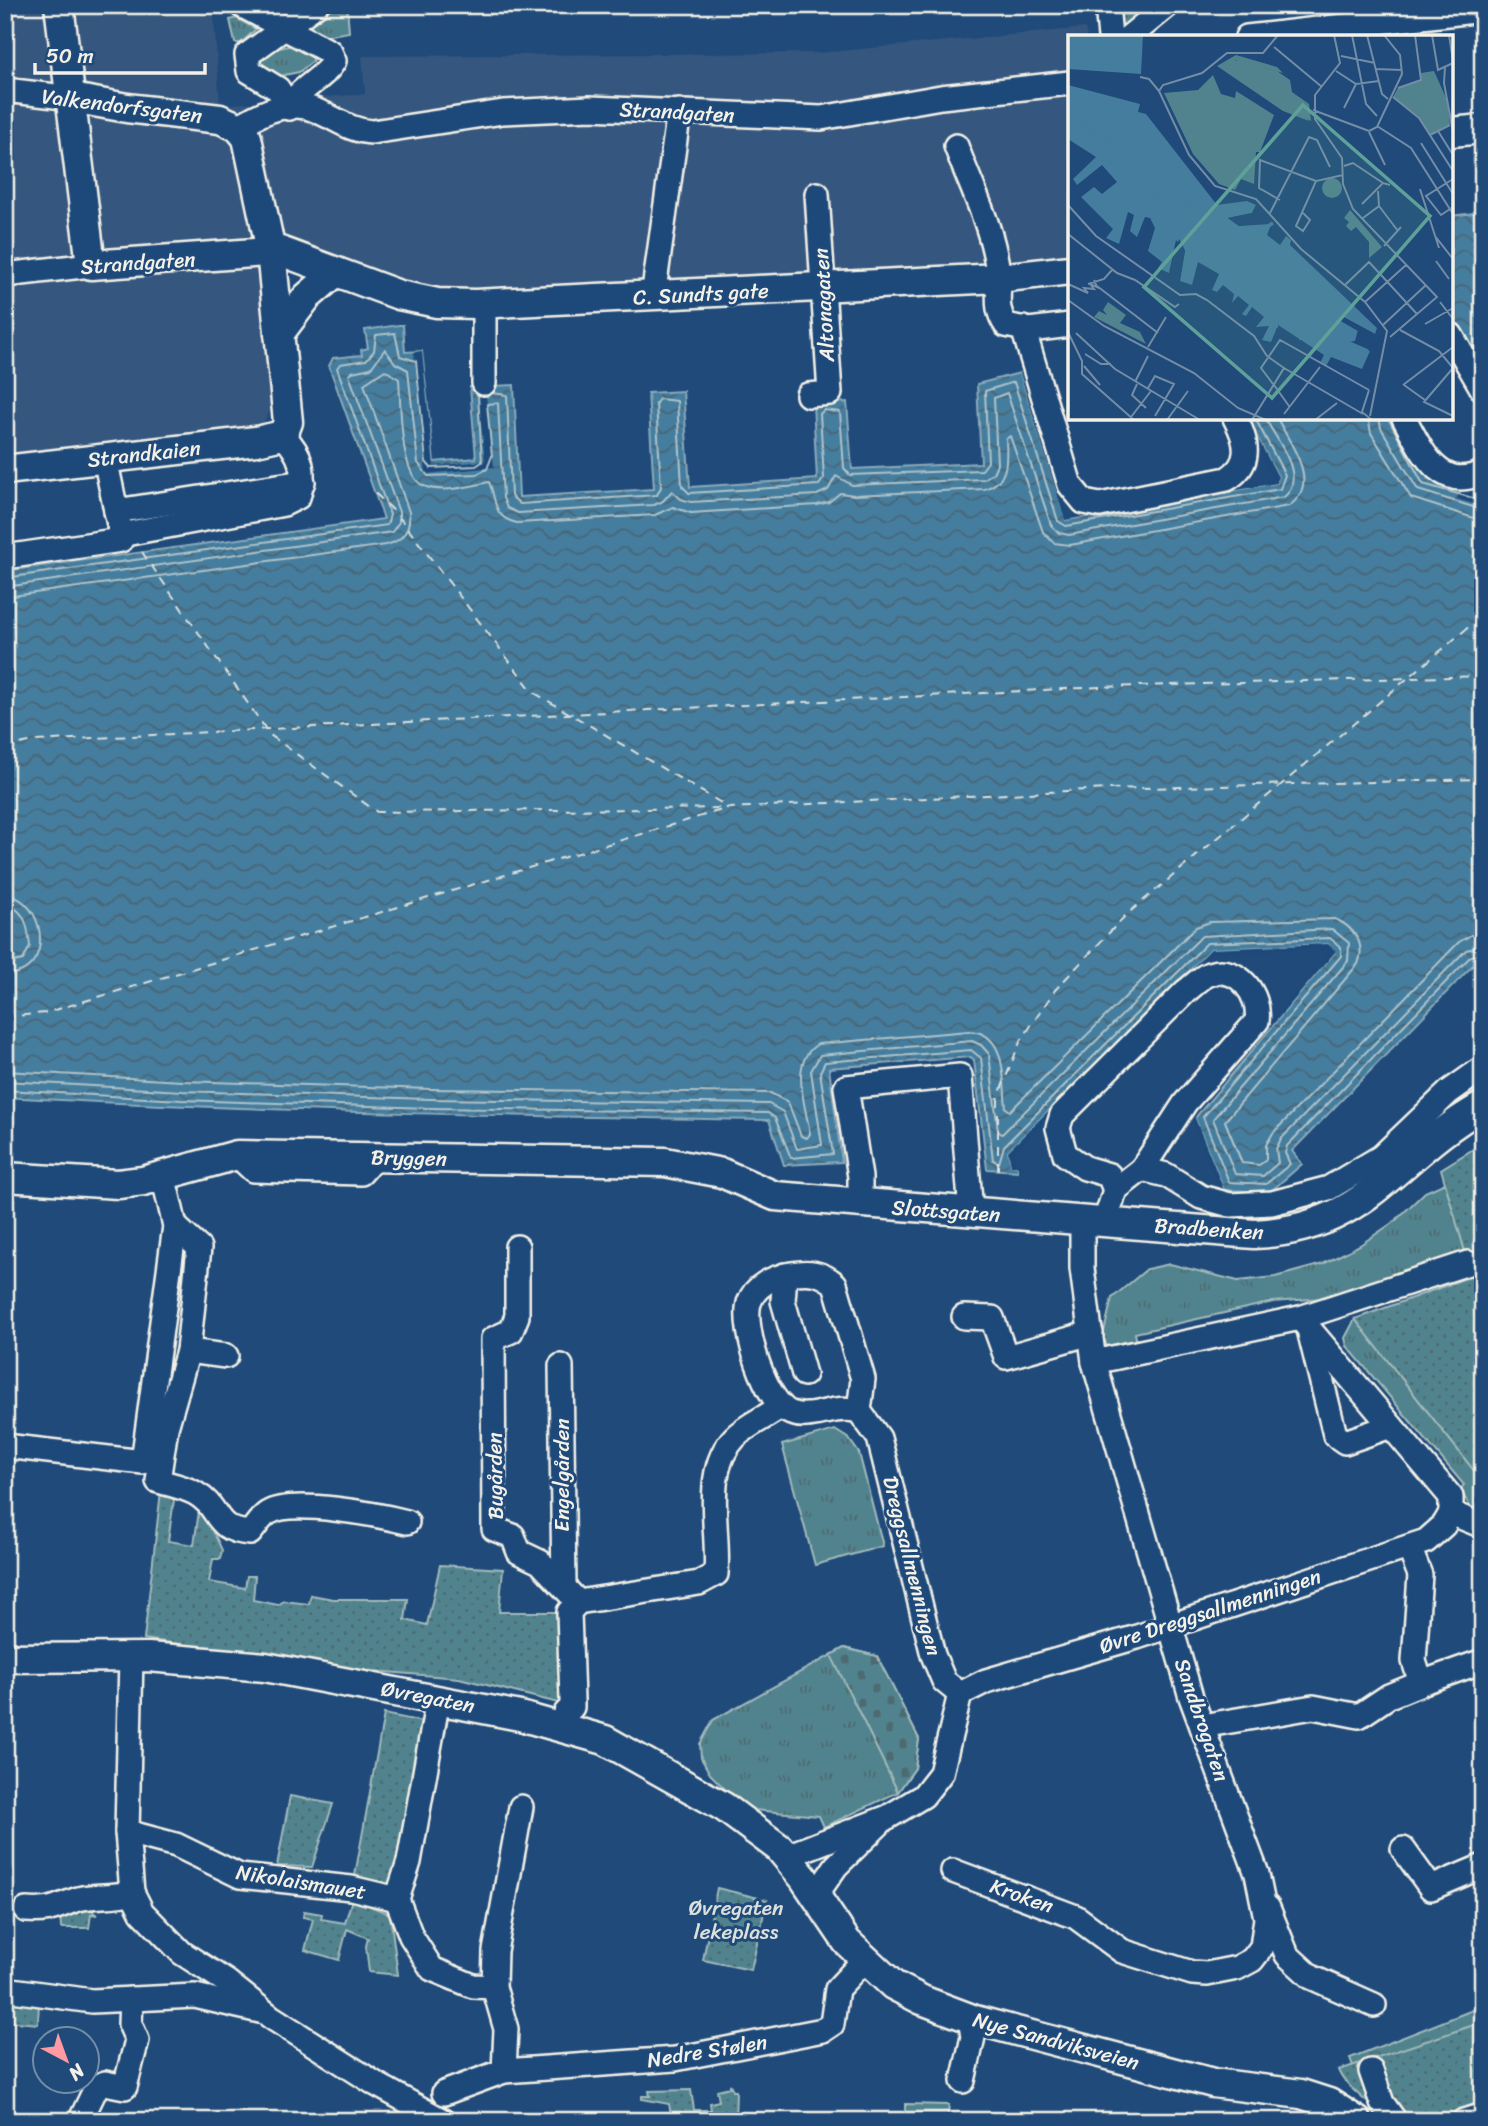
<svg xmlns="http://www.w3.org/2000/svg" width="1488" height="2126" font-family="Sriracha,sans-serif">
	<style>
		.built { fill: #35567e }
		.grass { fill: url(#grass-tufts); stroke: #a2babb; stroke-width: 2 }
		.forest { fill: url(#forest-crowns); stroke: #a2babb; stroke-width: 2 }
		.cemetery { fill: url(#cemetery-stones); stroke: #a2babb; stroke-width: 2 }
		.park { fill: url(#park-dots); stroke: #a2babb; stroke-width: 2 }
		.pitch { fill: #51838e; stroke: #a2babb; stroke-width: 2 }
		.water { fill: url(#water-waves); stroke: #8babbc; stroke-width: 2 }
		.pier { fill: #1f4a7a }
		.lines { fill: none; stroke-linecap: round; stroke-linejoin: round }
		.shore { stroke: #aec3ca; stroke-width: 2 }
		.ferry { stroke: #dae0dd; stroke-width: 2; stroke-dasharray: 9 7; stroke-linecap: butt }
		.minor-casing { stroke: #f4f1e8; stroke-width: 28 }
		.major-casing { stroke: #f4f1e8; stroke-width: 33 }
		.minor { stroke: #1f4a7a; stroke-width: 23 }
		.major { stroke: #1f4a7a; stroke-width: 28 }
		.labels { text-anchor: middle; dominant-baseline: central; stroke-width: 6; stroke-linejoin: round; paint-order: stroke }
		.street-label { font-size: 21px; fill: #f4f1e8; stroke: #1f4a7a }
		.park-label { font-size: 21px; fill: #dce0da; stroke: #1f4a7a }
		.inset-river { fill: none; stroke: #457d9e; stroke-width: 3.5 }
		.inset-road { fill: none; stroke: #748da6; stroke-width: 2 }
		.view { fill: #5fa199; fill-opacity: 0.15; stroke: #5fa199; stroke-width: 3.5 }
		.inset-edge { fill: none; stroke: #f4f1e8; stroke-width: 3.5 }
	</style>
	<defs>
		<pattern id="grass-tufts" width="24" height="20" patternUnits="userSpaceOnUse" patternTransform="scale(1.75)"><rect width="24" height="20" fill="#51838e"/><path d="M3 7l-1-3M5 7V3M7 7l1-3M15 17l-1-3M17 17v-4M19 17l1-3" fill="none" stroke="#4e6b71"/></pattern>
		<pattern id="forest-crowns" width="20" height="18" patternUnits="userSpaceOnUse" patternTransform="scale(1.75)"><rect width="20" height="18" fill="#51838e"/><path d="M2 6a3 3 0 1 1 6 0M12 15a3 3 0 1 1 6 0" fill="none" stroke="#4e6b71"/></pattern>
		<pattern id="cemetery-stones" width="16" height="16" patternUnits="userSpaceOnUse" patternTransform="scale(1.75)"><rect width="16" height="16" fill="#51838e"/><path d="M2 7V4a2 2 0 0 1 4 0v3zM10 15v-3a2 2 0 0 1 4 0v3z" fill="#4e6b71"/></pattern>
		<pattern id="park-dots" width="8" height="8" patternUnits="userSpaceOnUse" patternTransform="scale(1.75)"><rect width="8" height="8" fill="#51838e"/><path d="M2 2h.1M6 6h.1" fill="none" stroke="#4e6b71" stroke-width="1.8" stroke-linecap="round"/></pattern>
		<pattern id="water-waves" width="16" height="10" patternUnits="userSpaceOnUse" patternTransform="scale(1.75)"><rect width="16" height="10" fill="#457d9e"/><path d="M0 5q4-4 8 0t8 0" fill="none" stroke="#476576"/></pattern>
	</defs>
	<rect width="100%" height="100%" fill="#1f4a7a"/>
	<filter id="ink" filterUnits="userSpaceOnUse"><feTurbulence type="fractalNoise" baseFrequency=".0143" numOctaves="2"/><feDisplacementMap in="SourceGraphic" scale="14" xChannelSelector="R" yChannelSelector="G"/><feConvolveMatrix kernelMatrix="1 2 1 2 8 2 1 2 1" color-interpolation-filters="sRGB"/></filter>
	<g filter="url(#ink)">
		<path class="built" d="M5,5H213L220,105L365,94L362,56L818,53L1085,28L1087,37H1070V270L461,297L271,258L270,410L264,422L245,431L5,461Z"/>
		<g class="grass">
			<path d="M347,5L349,32L325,36L307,27L332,8Z"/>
			<path d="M236,18L256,29L241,43H235L230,20Z"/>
			<path d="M293,45L312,53L313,61L299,72L275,77L259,66L258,59L270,50Z"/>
			<path d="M1445,1183L1467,1251L1336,1297L1273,1302L1135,1333L1139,1353L1112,1359L1103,1336L1112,1298L1147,1269L1170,1264L1238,1281L1275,1277L1323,1264L1360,1245L1395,1221L1425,1192Z"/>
			<path d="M1355,1319L1483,1482V1498L1473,1512L1460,1489L1464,1485L1347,1346L1345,1338Z"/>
			<path d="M835,1430L849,1439L859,1453L883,1546L815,1565L782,1445Z"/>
			<path d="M844,1648L877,1656L919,1739L915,1768L898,1792L824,1827L819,1816L754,1810L731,1795L710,1774L701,1758L700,1744L713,1720Z"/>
		</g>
		<path class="forest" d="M1483,2006V2037L1355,2071L1350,2058Z"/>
		<path class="cemetery" d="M844,1648L877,1656L919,1739L915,1768L898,1792L831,1655Z"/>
		<g class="park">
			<path d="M1112,5H1157L1121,34Z"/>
			<path d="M1483,1143V1482L1355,1319L1472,1276L1441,1169Z"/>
			<path d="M161,1491L174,1500L168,1541L194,1545L200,1504L222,1550L220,1559H213L209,1582L245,1588L247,1576H255L253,1600L278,1605L284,1601L309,1604L311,1595L333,1599H408L405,1620L427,1625L440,1565L503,1569L499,1612H561L566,1705L459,1678L361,1670L144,1639Z"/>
			<path d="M384,1714L428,1723L394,1891L354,1881Z"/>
			<path d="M290,1796L333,1804L312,1867L277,1866Z"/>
			<path d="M717,1888L767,1900L751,1970L703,1960Z"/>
			<path d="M352,1899L390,1914L398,1975L369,1972L366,1946L368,1938L347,1929L339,1960L305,1950L313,1919L303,1917L304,1911L322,1914L321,1919L345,1923Z"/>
			<path d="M93,1902V1912L97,1915L91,1914L89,1928H61L60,1913Z"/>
			<path d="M5,1999L39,2001L38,2024L5,2021Z"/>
			<path d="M1483,2022V2121H1387C1371,2102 1348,2091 1339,2070Z"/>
			<path d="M730,2084L733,2091H736L735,2121H695L671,2115L669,2104L642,2099V2096H650L649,2091L691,2090L694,2110H711L710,2103L719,2101L717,2090L730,2087Z"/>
		</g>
		<path class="pitch" d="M905,2104L949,2105L947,2121H905Z"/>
		<g class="water">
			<path d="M1483,212V370L1451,315V216Z"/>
			<path d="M399,325H403L405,352L422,351L434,462L476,458L470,387L514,385L519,497L654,489L648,393L683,391L690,487L817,479L813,404L847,402L852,469L981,463L977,384L1020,373L1066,520L1277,483L1278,477L1247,418H1393L1428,479L1483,495V962L1477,961L1292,1151L1302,1164L1270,1192L1224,1190L1195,1118L1335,952L1328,944L1211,949L1008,1151L1011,1165L1018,1166V1171L987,1169L974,1060L971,1057L829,1068L842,1162L784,1165L769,1120C514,1116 260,1112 5,1097V949L14,947L5,908V571L384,519L329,366L333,358L362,355L361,350L368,348L365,330Z"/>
		</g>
		<g class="pier">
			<path d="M422,351L434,466L485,461L478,396L486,395L494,467L426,474L414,352Z"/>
			<path d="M1023,372L1068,516L1274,480L1244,420L1247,418L1278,477L1277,483L1065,520L1020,373Z"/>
			<path d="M1393,418L1430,476L1483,492V507L1457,499L1460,488L1428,479Z"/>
			<path d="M1328,944L1336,951L1196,1114L1195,1118L1224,1190H1220L1192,1120L1193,1112L1331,952L1326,948L1212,952L1012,1153L1014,1162L1021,1164L1022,1172L1018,1171V1166H1011L1008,1151L1211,949Z"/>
		</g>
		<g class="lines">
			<g class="shore">
				<path d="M492,393L507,395L511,496L520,504L657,495L661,487L656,403L659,399L677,401L682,486L689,493L819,485L824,478L820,414L824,410L840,412L844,468L850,475L982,470L988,462L985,391L1014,382L1058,521L1066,526L1280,489L1285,475L1255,418"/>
				<path d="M1368,418L1371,433L1411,498L1483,521"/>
				<path d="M1379,418L1381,428L1418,490L1483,510"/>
				<path d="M1388,418L1423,484L1483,501"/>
				<path d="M5,578L387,525L390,515L337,368L340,364L366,360L374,351L376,335L395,333L400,356L416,361L426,462L431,468L476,466L482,462L478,395"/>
				<path d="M5,587L392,532L399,522V512L349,375L352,372L371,368L385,349L395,363L408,370L418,463L428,476L477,474L487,469L492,456L487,404L498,403L503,498L507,508L518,513L654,505L663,501L672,491L681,499L691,502L817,495L828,490L836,476L852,485L984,479L993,473L997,464L994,398L1007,393L1051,525L1059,533L1069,535L1284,497C1308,477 1276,439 1265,418"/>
				<path d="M5,597L386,545C403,541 411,529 409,512L364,384L385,370L399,379C401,404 399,476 424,486C442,494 472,486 489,482C497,500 492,518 517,523L655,515L673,507L691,513L817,505L829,502L840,493L854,495L984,489C1009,482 1007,461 1006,439L1010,436L1043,532L1054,543L1070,545L1289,506C1322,483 1290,444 1277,418"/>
				<path d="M5,895C45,897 58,973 5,975"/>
				<path d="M5,906C26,907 28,929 30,946L23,960L5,964"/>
				<path d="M5,1071L182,1081L430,1089L770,1093L788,1102L801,1136L807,1138L810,1134C806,1106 788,1061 818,1044L969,1031C1007,1032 1003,1080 1006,1108L1010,1111L1196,927L1210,922L1335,919C1354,927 1366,944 1358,964L1225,1121L1242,1163L1259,1165L1266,1160V1145L1273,1133L1459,942L1471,935H1483"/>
				<path d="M5,1081L182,1091L430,1099L769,1104L783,1112L797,1149L822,1145L811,1071L820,1055L972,1041L981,1045L989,1054L998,1131L1002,1134L1202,936L1332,929L1349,943L1348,961L1213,1119L1235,1174L1263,1176L1278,1163L1276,1149L1281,1139L1466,950L1483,946"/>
				<path d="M5,1090L181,1100L430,1108L768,1113L775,1118L791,1158L833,1154L820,1072L825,1062L971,1050L981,1058L993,1160L999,1163L1004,1146L1207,943L1330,938L1341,947V956L1203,1117L1229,1182L1266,1184L1290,1164L1285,1153L1287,1146L1471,956L1483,954"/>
			</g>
			<g class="ferry">
				<path d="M375,493L396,513L533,692L728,807"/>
				<path d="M142,552L270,735L377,812L729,808L1107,789L1483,779"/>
				<path d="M5,747L34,741L1102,687L1483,676"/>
				<path d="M5,1017L45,1013L725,809"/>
				<path d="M998,1170V1097L1020,1042L1055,990L1125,916L1483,615"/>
			</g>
			<defs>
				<g id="minor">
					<path d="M241,5L330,52L334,61C323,80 299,87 289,108"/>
					<path d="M1107,5L1110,37"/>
					<path d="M1129,37L1168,5"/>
					<path d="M1247,37L1483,10"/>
					<path d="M5,90L72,98"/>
					<path d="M289,108L278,89L249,71L247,55L316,5"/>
					<path d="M238,127C257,115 281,102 305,107C329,112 346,131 372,132L503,112L590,108L821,118L941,97L1070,83"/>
					<path d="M956,146C971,187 994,230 998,274C1001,294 993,306 1006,325L1029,330L1070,325"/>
					<path d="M5,275L91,265"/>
					<path d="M653,297L679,111"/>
					<path d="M484,304V383"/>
					<path d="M1023,328L1070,485L1084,502L1100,505L1227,479C1252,464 1248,442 1235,418"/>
					<path d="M1451,335L1483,390"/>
					<path d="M808,395L830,393L817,194"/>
					<path d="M1404,418C1421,449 1439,494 1483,472"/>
					<path d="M105,458L119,525"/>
					<path d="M116,511L303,482"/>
					<path d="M5,557L121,540L120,535L284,504L298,497C307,471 301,454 283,435"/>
					<path d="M237,1155L253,1170L361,1173L375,1157"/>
					<path d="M1115,1190L1109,1175L1085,1168L1065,1154L1058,1128L1062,1115L1186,991C1193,986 1201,977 1209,974C1238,964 1261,995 1257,1021L1185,1103L1142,1169"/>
					<path d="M860,1204V1177L846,1087L960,1076L971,1213"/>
					<path d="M1105,1222L1115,1190L1142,1169L1166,1175L1201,1197L1230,1205L1272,1203L1329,1188L1381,1157L1449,1092L1483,1068"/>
					<path d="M175,1226L199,1248L188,1351L166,1428L158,1481C169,1484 184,1487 195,1493C222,1508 212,1530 250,1533C255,1527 261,1517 268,1513C292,1498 379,1515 407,1522"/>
					<path d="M517,1247V1316L511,1331L493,1339L494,1529L513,1536L519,1552L540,1562L578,1602"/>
					<path d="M785,1275L783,1301L804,1374"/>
					<path d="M964,1317L992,1318L1006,1357L1091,1333"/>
					<path d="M1300,1318L1468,1263"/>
					<path d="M1310,1334L1335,1435L1345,1442L1391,1426"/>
					<path d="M188,1351L226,1356"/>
					<path d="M1094,1362L1300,1318L1451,1497V1513"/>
					<path d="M561,1366L564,1585"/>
					<path d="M859,1411L863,1379L835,1284C821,1272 809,1271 791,1274C774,1277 755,1285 749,1303C742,1328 766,1404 791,1413C813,1421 832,1404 859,1411L879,1438L933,1655L944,1681L960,1694"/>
					<path d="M5,1446L143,1462L175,1226L163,1175"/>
					<path d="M1451,1513L1483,1526"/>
					<path d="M1409,1547L1420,1575L1414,1661L1421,1683L1483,1661"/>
					<path d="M578,1602L699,1583L716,1574C720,1531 701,1471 735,1437C747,1425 767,1417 781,1406"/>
					<path d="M131,1657L127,1832L132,1892L142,1912L182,1953L227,1982L271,2017L376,2084L443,2121"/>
					<path d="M960,1694L986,1681L1137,1637L1426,1541L1444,1525L1451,1513"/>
					<path d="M438,1699L409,1862L397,1899L411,1936L432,1969L473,1986L494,1987"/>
					<path d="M566,1713L572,1707V1700L569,1612L578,1602"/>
					<path d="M1202,1726L1313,1707L1359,1716L1389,1696L1421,1683"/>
					<path d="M127,1832L176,1845L240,1876L351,1888L397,1899"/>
					<path d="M1403,1849L1431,1888L1483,1866"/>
					<path d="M787,1856L888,1817L923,1796L941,1773L960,1694"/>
					<path d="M953,1871L1076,1917L1122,1951L1192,1973L1207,1974L1237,1968L1252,1960L1262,1947L1266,1918L1257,1874L1191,1697L1094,1362L1082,1268V1221"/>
					<path d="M816,1895L836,1866L880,1823"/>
					<path d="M1268,1908L1287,1955L1311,1977L1374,2005"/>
					<path d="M26,1910C51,1912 55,1907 78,1899C96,1894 114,1898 132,1892"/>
					<path d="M5,1989L92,2001L195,1996L260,2011"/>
					<path d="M504,2071L675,2059L823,2030L832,2024L837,1989L864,1960"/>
					<path d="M1371,2071L1382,2103L1395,2121"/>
					<path d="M963,2081L973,2037L970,2018"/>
					<path d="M444,2093L504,2071L506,2029L494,1987L495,1951L521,1807"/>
					<path d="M80,2121L97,2086L105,2083L125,2087L137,2040L130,2024L131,1999"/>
					<path d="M1464,2121L1483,2115"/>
				</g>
				<g id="major">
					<path d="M59,5L91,265L280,251L399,295L437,303L475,304L999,278L1070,270"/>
					<path d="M1451,132L1483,129"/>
					<path d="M279,334L307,297L336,272"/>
					<path d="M5,470L256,441L283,435L288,422L271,251L247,138L238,127L220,119L127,108L72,98"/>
					<path d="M5,1177L118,1184L143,1181L237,1155L665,1162L722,1173L775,1196L1254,1234C1369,1229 1393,1156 1483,1106"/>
					<path d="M5,1658L148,1657L265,1667L520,1716L605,1740L724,1807L779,1848L803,1877L847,1942L893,1985L922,2000L975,2020L1213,2083L1301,2094L1329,2103L1357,2121"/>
				</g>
			</defs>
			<use href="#minor" class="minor-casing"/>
			<use href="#major" class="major-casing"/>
			<use href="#minor" class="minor"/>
			<use href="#major" class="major"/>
		</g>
	</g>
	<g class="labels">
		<g class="street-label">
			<text transform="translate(122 106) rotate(7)">Valkendorfsgaten</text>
			<text transform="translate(677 112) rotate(3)">Strandgaten</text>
			<text transform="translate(138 263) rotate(-4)">Strandgaten</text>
			<text transform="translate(701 294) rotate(-3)">C. Sundts gate</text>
			<text transform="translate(824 305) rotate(-93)">Altonagaten</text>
			<text transform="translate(144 454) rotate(-6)">Strandkaien</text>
			<text transform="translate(409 1158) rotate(1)">Bryggen</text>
			<text transform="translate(946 1211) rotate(4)">Slottsgaten</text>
			<text transform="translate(1209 1229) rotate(4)">Bradbenken</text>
			<text transform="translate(562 1475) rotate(-90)">Engelgården</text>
			<text transform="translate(495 1476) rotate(-91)">Bugården</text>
			<text transform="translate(912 1566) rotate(76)">Dreggsallmenningen</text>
			<text transform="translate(1210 1611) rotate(-18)">Øvre Dreggsallmenningen</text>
			<text transform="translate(428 1697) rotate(11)">Øvregaten</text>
			<text transform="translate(1202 1720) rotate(71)">Sandbrogaten</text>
			<text transform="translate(301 1882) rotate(9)">Nikolaismauet</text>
			<text transform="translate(1022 1896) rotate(20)">Kroken</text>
			<text transform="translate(1056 2041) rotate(15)">Nye Sandviksveien</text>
			<text transform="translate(707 2051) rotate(-9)">Nedre Stølen</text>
		</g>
		<g class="park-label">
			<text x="736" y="1908">Øvregaten<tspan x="736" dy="24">lekeplass</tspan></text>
		</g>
	</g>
	<g transform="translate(1068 35)">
		<rect width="385" height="385" fill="#1f4a7a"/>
		<path d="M254 153a10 10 0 1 1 20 0a10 10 0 1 1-20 0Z" fill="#51838e"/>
		<path d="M168,20L209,32L215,38L167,25L241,86L215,76L149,31Z" fill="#51838e"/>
		<path d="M169,25L209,36L222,45L224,57L241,69L243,86L218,75L183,49L164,30ZM366,36L379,65L382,89L362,100L350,81L325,62L330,53L353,45V38ZM145,40L153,59L167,63L168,56L206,80L192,117H188L186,149L173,144L167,155L151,149L125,119L96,58L130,55ZM282,175L314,212L301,223V207L288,192L283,196L278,191L281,187L276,183ZM40,267L58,280L52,288L72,297L78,309L26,282L31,276L39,280L35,275Z" fill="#51838e"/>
		<path d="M0,0H75L73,39L0,34ZM0,50L72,69L70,77L78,79L149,170L179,166L188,170L184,178L160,183L171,191L204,187L199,200L212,210L218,201L223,205L222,210L309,293L307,299L274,281L271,285L290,295L287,306L281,308L302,316L294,334L263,322L258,331L252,328L256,320L210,290L203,307L194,305L201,291L188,292L196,282L184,272L178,281L174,279L181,270L170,261L164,268L166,259L155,250L149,257L144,255L151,239L130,227L124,250L112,246L117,216L108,205L101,238L90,233L94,227L80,216L87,193L82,183L77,182L69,202L62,196L66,180L60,177L51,209L38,203L45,194L13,162L26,152L34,159L49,147L34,130L9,150L5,144L28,122L0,104Z" fill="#457d9e"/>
		<path d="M188,170L187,181L168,184L172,188L201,184L203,189L171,191L160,183L184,178ZM111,204L117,215L112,244L110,211L101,238ZM273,281L307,299L294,296L291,302V308L302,316L280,307L288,306L290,296L271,285Z" fill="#1f4a7a"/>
		<path class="inset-river" d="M0,81L64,121L232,265L233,305M32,101L37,112L33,124M38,122L60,120M8,147L35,124L51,127L125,193L256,297L300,316M86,220L108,201L187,199L205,188M202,240L210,264L208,293M206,241L276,273L306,295"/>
		<path class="inset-road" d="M210,0L195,18H159L134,38L95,50L91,56L121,120L147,151L188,164L233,214L297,267L319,296L302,381M266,0L272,28L247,60V84L274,123L275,149L285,174L369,262L322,302M284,0L298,69L309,81M299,0L314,59L320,64M364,0L370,35L385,28M381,0L385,26M206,12L254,52M273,21L307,28M377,32L376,48L385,97M308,34L334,35M268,36L288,49L311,46M72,42L81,44L91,56M330,53L353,45L347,0M325,62L351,83L385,136M276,73L288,49M245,75L301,96M309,91L343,113L385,179M301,96L309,92L334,39L332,20L316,0M370,96L385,120M301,97L317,130M362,100L382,90M353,108L385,159M276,131L285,128L315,148M385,144L358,161L373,180L385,172M352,154L371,213M212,165L191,153L192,125L248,146M294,169L315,148L322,150M0,170L28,201L112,260L128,259L139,265L186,301L199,321L216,333L184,385M311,171L330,196M202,178L241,102L249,105L262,132M235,178L242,185L235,196L228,191L248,146L275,140M295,183L311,171L310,156M0,199L49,238L67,245L107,272L111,269M367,201L385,224M316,211L333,192M368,226L381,244M0,249L20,258L16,253L26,254L22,249L29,252L26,245M20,249L36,244L44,235M277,250L301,227L349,279M29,251L90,298M0,265L36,291L126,338L170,373L198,385M297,267L338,230M372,267L385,284M357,289L385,273M315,290L358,250M332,295L371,316L385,333M0,297L14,326V339L66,385M8,298L47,334L132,385M80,312L98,282M17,319L33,329H43M16,331L32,350M216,333L295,379M385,333L356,367L385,381M67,347L80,321M69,349L64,360L78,373M205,349L193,333L212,305L301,355M206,350L221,371M335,350L385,312M336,350L357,365M80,353L87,341L106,349L87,381M301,355L294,377L304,385M216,379L252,332M63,382L83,356M99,385L120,356M247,385L269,368"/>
		<path class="view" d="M235,70L362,181L204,363L76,252Z"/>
		<rect width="385" height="385" class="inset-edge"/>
	</g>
	<rect width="1488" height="2126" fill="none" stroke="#1f4a7a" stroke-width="28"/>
	<rect x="14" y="14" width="1460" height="2098" fill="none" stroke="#f4f1e8" stroke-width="2.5" filter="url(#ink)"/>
	<g transform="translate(66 2060) rotate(139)"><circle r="33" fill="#1f4a7a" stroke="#748da6" stroke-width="2"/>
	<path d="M0-5L12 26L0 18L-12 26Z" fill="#ff9aa2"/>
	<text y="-10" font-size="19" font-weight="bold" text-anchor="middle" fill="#f4f1e8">N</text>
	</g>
	<path d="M35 63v10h170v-10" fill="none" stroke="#f4f1e8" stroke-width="3.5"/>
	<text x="46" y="63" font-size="21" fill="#f4f1e8" stroke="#1f4a7a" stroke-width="5" paint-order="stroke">50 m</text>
</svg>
